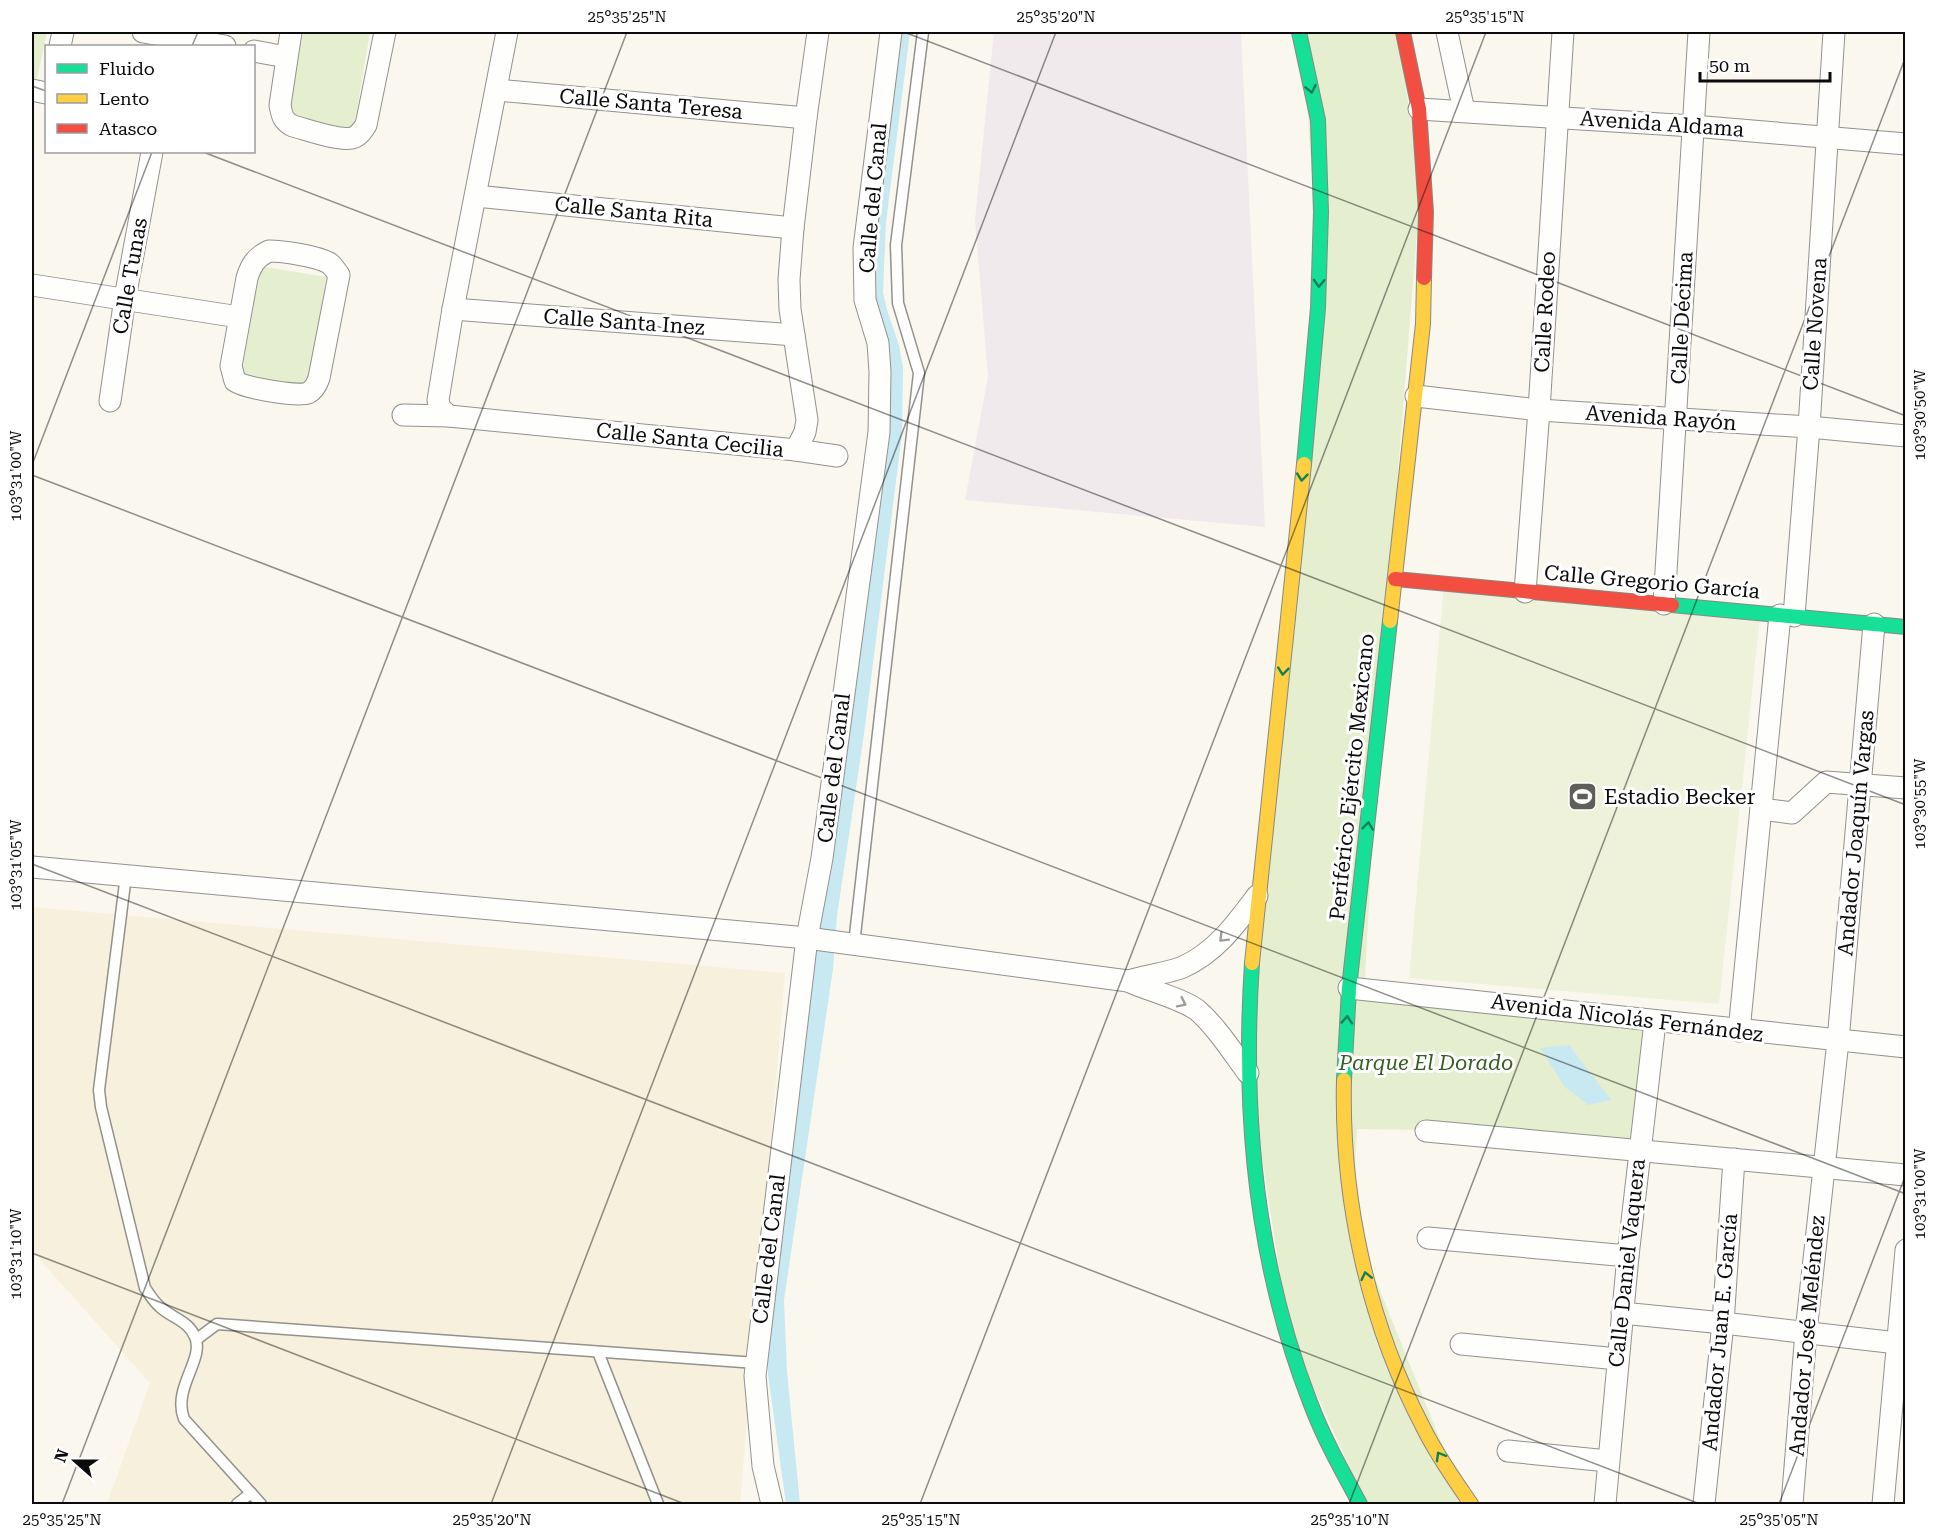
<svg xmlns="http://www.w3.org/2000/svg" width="1937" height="1536" font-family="'Roboto Serif',serif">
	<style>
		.industrial { fill: #f0eaec }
		.farmland { fill: #f6f0dc }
		.green { fill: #e6eed0 }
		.pitch { fill: #eef2da }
		.water { fill: #c8e8f2 }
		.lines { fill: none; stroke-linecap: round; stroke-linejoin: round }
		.lane-casing { stroke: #93918e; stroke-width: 13 }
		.street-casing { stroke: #93918e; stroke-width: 23 }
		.fast-casing { stroke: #898884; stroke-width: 16 }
		.slow-casing { stroke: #898884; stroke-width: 16 }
		.jam-casing { stroke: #898884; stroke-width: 16 }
		.lane { stroke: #fefefd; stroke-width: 10 }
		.street { stroke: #fefefd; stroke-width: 21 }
		.fast { stroke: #16e098; stroke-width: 14 }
		.slow { stroke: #ffcf43; stroke-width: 14 }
		.jam { stroke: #f24e42; stroke-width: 14 }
		.oneway { stroke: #118059 }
		.oneway2 { stroke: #9d9d9c }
		.ticks { fill: none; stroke: #0b0b0b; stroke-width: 1.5; stroke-opacity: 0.45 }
		.labels { text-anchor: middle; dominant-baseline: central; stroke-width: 6; stroke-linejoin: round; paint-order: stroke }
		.street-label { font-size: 21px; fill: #0b0b0b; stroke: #fff }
		.poi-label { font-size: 21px; fill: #0b0b0b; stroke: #fff; text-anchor: start }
		.park-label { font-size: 21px; font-style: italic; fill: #345f20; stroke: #fff }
		.neatline { fill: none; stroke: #0b0b0b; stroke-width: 2 }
		.ticks-label { font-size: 15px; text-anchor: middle; fill: #0b0b0b }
	</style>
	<rect width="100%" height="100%" fill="#faf7ef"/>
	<path class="industrial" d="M994,32H1241L1265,527L965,500L988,377L975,220Z"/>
	<path class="farmland" d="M32,907L785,973L740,1504H107L150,1383L32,1251Z"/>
	<g class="green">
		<path d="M32,32H47L37,79L32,78Z"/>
		<path d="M303,32H370L353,133L288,122Z"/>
		<path d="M1302,32H1397L1421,183L1380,698L1352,1221L1466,1504H1366L1289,1333L1249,1072L1321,310Z"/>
		<path d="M259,266L326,277L308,390L241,379Z"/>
		<path d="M1358,989L1655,1022L1638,1151L1426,1130L1353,1129Z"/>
	</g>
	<path class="pitch" d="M1444,584L1760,616L1719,1004L1409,978Z"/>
	<g class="water">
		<path d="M897,32H910L886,222L883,293L888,313L899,345L903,368L902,434L864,734L837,916L833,969L784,1300L787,1372L800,1504H786L768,1374L769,1304L820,913L850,732L888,432L870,293Z"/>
		<path d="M1569,1045L1611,1100L1588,1105L1565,1087L1540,1048Z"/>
	</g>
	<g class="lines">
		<defs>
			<g id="lane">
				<path d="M126,875L99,1090L101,1107L145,1288C150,1295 154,1302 160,1307C172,1318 189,1321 195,1337C205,1359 172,1388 184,1419L261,1504"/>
				<path d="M854,944L919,373L898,303L896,245L923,32"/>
				<path d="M197,1339L217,1324L756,1363"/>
				<path d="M598,1352L658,1504"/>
				<path d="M237,1504L251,1493"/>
			</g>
			<g id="street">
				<path d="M143,32L225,46"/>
				<path d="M291,32L280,105C282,116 283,121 293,126C308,130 338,141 352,138C359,136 362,131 366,125L385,32"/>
				<path d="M1447,32L1464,111"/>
				<path d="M60,46L63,32"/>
				<path d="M254,51L286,57"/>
				<path d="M32,90L46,93"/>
				<path d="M497,90L806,118"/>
				<path d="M1419,109L1693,126L1906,144"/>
				<path d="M476,196L793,228"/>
				<path d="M269,251C283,251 316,256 329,263C333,266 336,271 339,275L319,378C317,384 314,390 308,393C297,397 245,388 235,381L231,366L247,278C251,265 256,257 269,251Z"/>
				<path d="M32,285L239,317"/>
				<path d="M453,309L794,335"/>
				<path d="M1416,396L1539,410L1809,427L1906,436"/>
				<path d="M110,401L125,298L152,152"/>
				<path d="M403,415L449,416L796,450L837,456"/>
				<path d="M449,416L440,408L438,400L453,309L507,32"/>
				<path d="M796,450L805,432L807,420L790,309L789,280L793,228L806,118L818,32"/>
				<path d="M1525,592L1539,410L1563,32"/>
				<path d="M1664,604L1699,32"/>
				<path d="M1794,616L1809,427L1834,32"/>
				<path d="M1761,809L1792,813L1826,782L1906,788"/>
				<path d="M32,867L807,938L1128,981C1147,990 1181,998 1197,1010C1216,1026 1233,1053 1248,1073"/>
				<path d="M1128,981C1143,976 1169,973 1183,967C1216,952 1236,924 1257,896"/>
				<path d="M1349,988L1906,1047"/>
				<path d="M1739,1031L1780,615"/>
				<path d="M1426,1131L1906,1175"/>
				<path d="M1428,1238L1628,1256"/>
				<path d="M1622,1313L1723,1323L1906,1344"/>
				<path d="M1461,1344L1618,1359"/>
				<path d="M1508,1451L1608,1461"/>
				<path d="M772,1504L763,1466L755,1376L807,938L822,858L879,432L880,372L878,343L865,300L864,248L891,32"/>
				<path d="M1605,1504L1628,1256L1655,1022"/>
				<path d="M1704,1504L1723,1323L1734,1159"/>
				<path d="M1792,1504L1806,1332L1838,1041L1874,624"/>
				<path d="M1883,1504L1906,1250"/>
			</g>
			<g id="fast">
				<path d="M1299,32L1318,120L1321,212L1318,308L1304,464"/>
				<path d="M1672,605L1906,627"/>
				<path d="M1252,963C1242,1113 1255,1261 1310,1402C1323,1437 1342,1471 1360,1504"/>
				<path d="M1344,1080L1349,988L1390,621"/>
			</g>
			<g id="slow">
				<path d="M1390,621L1423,324L1424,278"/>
				<path d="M1252,963L1304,464"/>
				<path d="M1344,1080C1341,1199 1368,1322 1423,1427C1436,1454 1454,1479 1471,1504"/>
			</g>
			<g id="jam">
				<path d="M1403,32L1419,109L1426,212L1424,278"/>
				<path d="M1395,579L1672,605"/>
			</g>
		</defs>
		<use href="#lane" class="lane-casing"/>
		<use href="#street" class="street-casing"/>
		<use href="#fast" class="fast-casing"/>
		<use href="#slow" class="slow-casing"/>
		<use href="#jam" class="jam-casing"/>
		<use href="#lane" class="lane"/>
		<use href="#street" class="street"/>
		<use href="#fast" class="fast"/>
		<use href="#slow" class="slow"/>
		<use href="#jam" class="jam"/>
	</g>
	<defs><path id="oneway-chevron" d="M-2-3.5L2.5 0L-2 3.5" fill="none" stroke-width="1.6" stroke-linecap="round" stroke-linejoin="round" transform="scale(1.5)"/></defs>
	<g class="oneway">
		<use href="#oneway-chevron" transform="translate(1311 89) rotate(78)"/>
		<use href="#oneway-chevron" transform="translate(1319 283) rotate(92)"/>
		<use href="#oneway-chevron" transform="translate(1302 477) rotate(96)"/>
		<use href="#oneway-chevron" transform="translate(1283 671) rotate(96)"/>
		<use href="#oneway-chevron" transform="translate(1368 826) rotate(-83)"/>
		<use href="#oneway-chevron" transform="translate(1347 1020) rotate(-86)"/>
		<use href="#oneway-chevron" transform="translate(1366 1276) rotate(-103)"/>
		<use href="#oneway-chevron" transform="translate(1440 1456) rotate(-120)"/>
	</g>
	<g class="oneway2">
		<use href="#oneway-chevron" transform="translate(1223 938) rotate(135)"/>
		<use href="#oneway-chevron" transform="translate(1182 1003) rotate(26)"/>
	</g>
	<path class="ticks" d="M904,32L1906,416M192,46L198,32M32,86L46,91M203,152L1906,805M32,465L152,152M32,475L1906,1194M32,864L1700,1504M32,1253L685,1504M62,1504L627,32M491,1504L1056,32M920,1504L1486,32M1349,1504L1906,56M1779,1504L1906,1174"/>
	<defs>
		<symbol id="stadium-square" viewBox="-11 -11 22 22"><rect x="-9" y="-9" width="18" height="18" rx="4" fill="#5f5e5b" stroke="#fff"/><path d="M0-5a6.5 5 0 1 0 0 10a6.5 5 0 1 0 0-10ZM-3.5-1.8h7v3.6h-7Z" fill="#fff"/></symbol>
	</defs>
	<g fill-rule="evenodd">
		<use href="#stadium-square" x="1566" y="780" width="33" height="33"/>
	</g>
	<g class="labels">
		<g class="street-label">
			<text transform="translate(651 104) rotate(5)">Calle Santa Teresa</text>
			<text transform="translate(1662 124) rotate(4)">Avenida Aldama</text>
			<text transform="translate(873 198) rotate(-85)">Calle del Canal</text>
			<text transform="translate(634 212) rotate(6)">Calle Santa Rita</text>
			<text transform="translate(130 276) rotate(-80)">Calle Tunas</text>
			<text transform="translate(1545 312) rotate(-87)">Calle Rodeo</text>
			<text transform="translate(1682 318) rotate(-87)">Calle Décima</text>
			<text transform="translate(624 322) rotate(4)">Calle Santa Inez</text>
			<text transform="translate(1815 324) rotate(-86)">Calle Novena</text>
			<text transform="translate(1661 418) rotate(4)">Avenida Rayón</text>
			<text transform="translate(690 440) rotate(6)">Calle Santa Cecilia</text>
			<text transform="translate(1652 582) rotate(5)">Calle Gregorio García</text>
			<text transform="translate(834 768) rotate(-83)">Calle del Canal</text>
			<text transform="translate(1352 777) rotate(-84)">Periférico Ejército Mexicano</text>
			<text transform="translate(1856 833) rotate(-85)">Andador Joaquín Vargas</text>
			<text transform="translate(1627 1018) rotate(7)">Avenida Nicolás Fernández</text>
			<text transform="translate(769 1249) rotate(-83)">Calle del Canal</text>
			<text transform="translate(1627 1263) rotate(-84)">Calle Daniel Vaquera</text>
			<text transform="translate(1720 1332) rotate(-85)">Andador Juan E. García</text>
			<text transform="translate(1807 1336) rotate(-85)">Andador José Meléndez</text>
		</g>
		<g class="poi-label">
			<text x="1604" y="797">Estadio Becker</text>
		</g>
		<g class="park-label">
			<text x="1426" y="1063">Parque El Dorado</text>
		</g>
	</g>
	<rect width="1937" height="1536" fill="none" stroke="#ffffff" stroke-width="66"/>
	<rect x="45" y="45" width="210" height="108" fill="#ffffff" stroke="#9d9d9d" stroke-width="1.5"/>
	<rect x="57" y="64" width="30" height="9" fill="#16e098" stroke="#9d9d9d" stroke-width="1.5"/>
	<text x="99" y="75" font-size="18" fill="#0b0b0b">Fluido</text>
	<rect x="57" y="94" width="30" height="9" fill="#ffcf43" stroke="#9d9d9d" stroke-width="1.5"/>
	<text x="99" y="105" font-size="18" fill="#0b0b0b">Lento</text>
	<rect x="57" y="124" width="30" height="9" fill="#f24e42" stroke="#9d9d9d" stroke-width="1.5"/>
	<text x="99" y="135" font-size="18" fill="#0b0b0b">Atasco</text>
	<g transform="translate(75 1461) rotate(291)" stroke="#ffffff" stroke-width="4.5" paint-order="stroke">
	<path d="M0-4.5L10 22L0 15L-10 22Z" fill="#0b0b0b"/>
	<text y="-9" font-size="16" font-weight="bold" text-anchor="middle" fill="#0b0b0b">N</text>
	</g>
	<path d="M1700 72v9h130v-9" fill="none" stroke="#0b0b0b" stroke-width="3"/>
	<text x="1709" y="72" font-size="18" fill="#0b0b0b" stroke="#ffffff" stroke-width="4.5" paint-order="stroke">50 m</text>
	<rect x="33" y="33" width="1871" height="1470" class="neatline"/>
	<g class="ticks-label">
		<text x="627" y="22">25°35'25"N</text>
		<text x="1056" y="22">25°35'20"N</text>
		<text x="1485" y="22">25°35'15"N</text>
		<text transform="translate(1920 415) rotate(-90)" y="5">103°30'50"W</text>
		<text transform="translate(16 476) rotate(-90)" y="5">103°31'00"W</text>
		<text transform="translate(1920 804) rotate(-90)" y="5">103°30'55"W</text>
		<text transform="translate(16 865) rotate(-90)" y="5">103°31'05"W</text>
		<text transform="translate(1920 1194) rotate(-90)" y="5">103°31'00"W</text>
		<text transform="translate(16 1254) rotate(-90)" y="5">103°31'10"W</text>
		<text x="62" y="1525">25°35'25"N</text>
		<text x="492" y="1525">25°35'20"N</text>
		<text x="921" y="1525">25°35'15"N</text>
		<text x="1350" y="1525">25°35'10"N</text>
		<text x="1779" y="1525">25°35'05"N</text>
	</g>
</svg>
